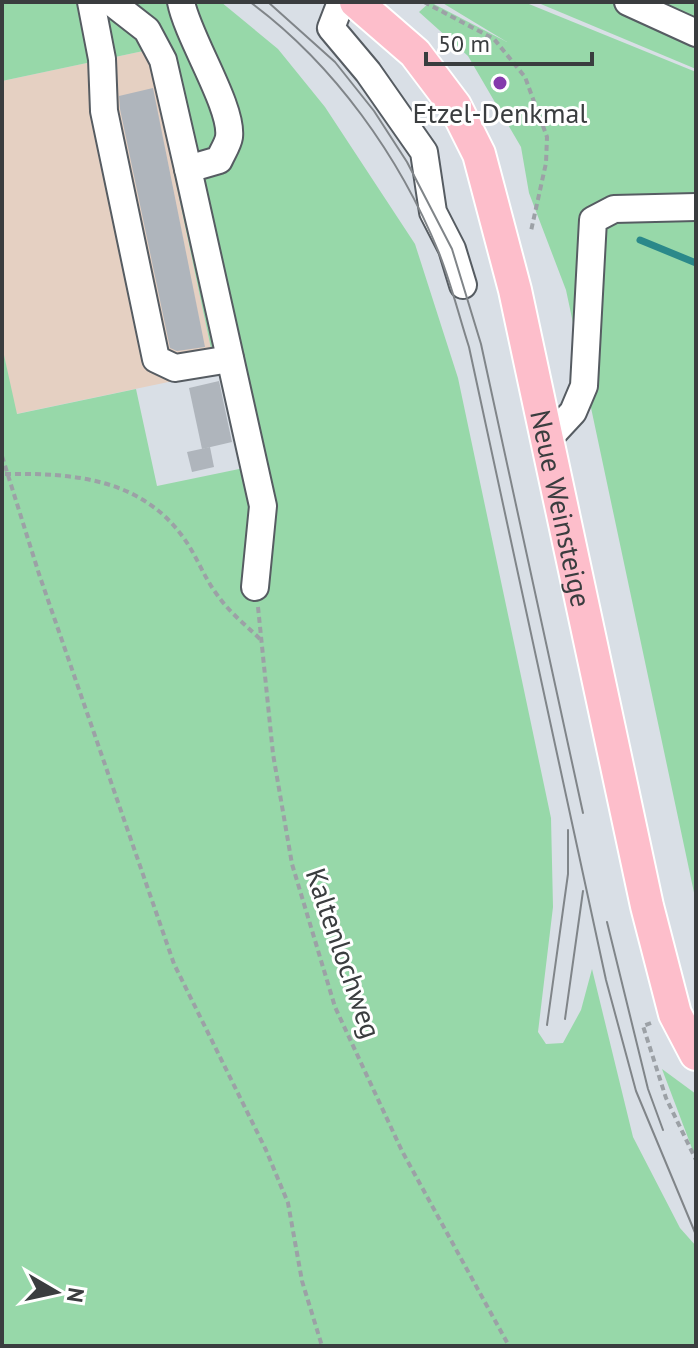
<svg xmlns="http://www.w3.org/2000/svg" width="698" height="1348" font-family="'PT Sans',sans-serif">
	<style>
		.industrial { fill: #e5d0c2 }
		.green { fill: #97d8a9 }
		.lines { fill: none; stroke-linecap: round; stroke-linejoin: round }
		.stream { stroke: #2b898a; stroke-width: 7 }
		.building { fill: #afb5bc }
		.minor-casing { stroke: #565c62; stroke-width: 30 }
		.major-casing { stroke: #fff; stroke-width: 36 }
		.path { stroke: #9ca1a6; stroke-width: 4; stroke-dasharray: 6 4; stroke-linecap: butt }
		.minor { stroke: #fff; stroke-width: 26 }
		.major { stroke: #fdbecb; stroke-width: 32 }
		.tram { stroke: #808589; stroke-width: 2 }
		.poi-dot { fill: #843aac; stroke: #fff; stroke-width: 3 }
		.labels { text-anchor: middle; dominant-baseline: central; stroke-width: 6; stroke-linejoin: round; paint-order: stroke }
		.poi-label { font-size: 28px; fill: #3a3d3f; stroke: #fff }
		.street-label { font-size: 28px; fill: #3a3d3f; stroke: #fff }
	</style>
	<rect width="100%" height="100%" fill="#d9dfe6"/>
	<path class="industrial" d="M148,50L216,372L16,414L2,346V81Z"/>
	<g class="green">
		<path d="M2,2H221L278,49L325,107L415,244L458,378L551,818L553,907L538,1032L546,1044L563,1043L581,1010L592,969L633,1137L680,1228L696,1246V1346H2V346L17,414L136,389L157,486L244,468L224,370L216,372L148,50L2,81Z"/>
		<path d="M430,2L507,42L441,2H524L696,72V902L566,290L529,193L521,147L468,56L419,12Z"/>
		<path d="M536,2H696V69Z"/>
		<path d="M662,1069L696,1094V1159Z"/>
	</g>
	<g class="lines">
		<path class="stream" d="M640,240L696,263"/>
	</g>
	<g class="building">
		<path d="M153,88L205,347L177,351L170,348L120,109L119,96Z"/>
		<path d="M219,381L232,442L202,449L189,388Z"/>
		<path d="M210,447L214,467L192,472L187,452Z"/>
	</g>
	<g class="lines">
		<defs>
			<g id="minor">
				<path d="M91,2L102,59L104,111L156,359L175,368L230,359"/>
				<path d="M111,2L147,30L163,60L188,169"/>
				<path d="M181,2C188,38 233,107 229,137C228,144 222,153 219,160L188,169L263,506L255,587"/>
				<path d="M341,2L331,28L368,72L424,152L433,212L452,249L463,285"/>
				<path d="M628,2L696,33"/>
				<path d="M547,440L573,412L584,386L593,220L614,209L696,207"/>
			</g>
			<g id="major">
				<path id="s1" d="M356,2L415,53L455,106L479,154L515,290L647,906L675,1014L696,1054"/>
			</g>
		</defs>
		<use href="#minor" class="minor-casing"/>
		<use href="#major" class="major-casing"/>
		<g class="path">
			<path d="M424,2L494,39L525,77L547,137L546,163L531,231"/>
			<path d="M2,456L39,574L174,964L266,1150L288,1203L302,1281L322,1346"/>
			<path d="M5,474C73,473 140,478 183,537C197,556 204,578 218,596C230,613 247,626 262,641"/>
			<path d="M258,607L273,754L292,864L335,1007L402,1151L509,1346"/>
			<path d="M651,1023L643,1026L666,1098L696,1160"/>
		</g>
		<use href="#minor" class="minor"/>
		<use href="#major" class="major"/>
		<g class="tram">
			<path d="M250,2C334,64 400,157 439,253C451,283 459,316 469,347L606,980L636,1091L696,1235"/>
			<path d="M268,2L335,62L374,111L407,162L452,249L481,344L583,813"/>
			<path d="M607,922L648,1089L663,1130"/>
			<path d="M565,1019L583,891"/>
			<path d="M547,1025L568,874V830"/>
		</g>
	</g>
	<circle class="poi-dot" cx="500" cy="83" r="8"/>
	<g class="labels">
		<g class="poi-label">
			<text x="500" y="112">Etzel-Denkmal</text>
		</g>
		<g class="street-label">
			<text stroke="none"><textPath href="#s1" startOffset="562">Neue Weinsteige</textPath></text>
			<text transform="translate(344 953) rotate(71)">Kaltenlochweg</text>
		</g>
	</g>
	<rect width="698" height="1348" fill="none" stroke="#3a3d3f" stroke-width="8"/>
	<g transform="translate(56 1292) rotate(99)" stroke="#ffffff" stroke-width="6" paint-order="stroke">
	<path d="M0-6L14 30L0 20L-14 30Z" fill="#3a3d3f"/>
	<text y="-12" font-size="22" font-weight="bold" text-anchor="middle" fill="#3a3d3f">N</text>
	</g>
	<path d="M426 52v12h166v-12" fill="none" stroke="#3a3d3f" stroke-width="4"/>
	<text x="438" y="52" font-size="24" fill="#3a3d3f" stroke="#ffffff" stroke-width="6" paint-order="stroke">50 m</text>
</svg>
